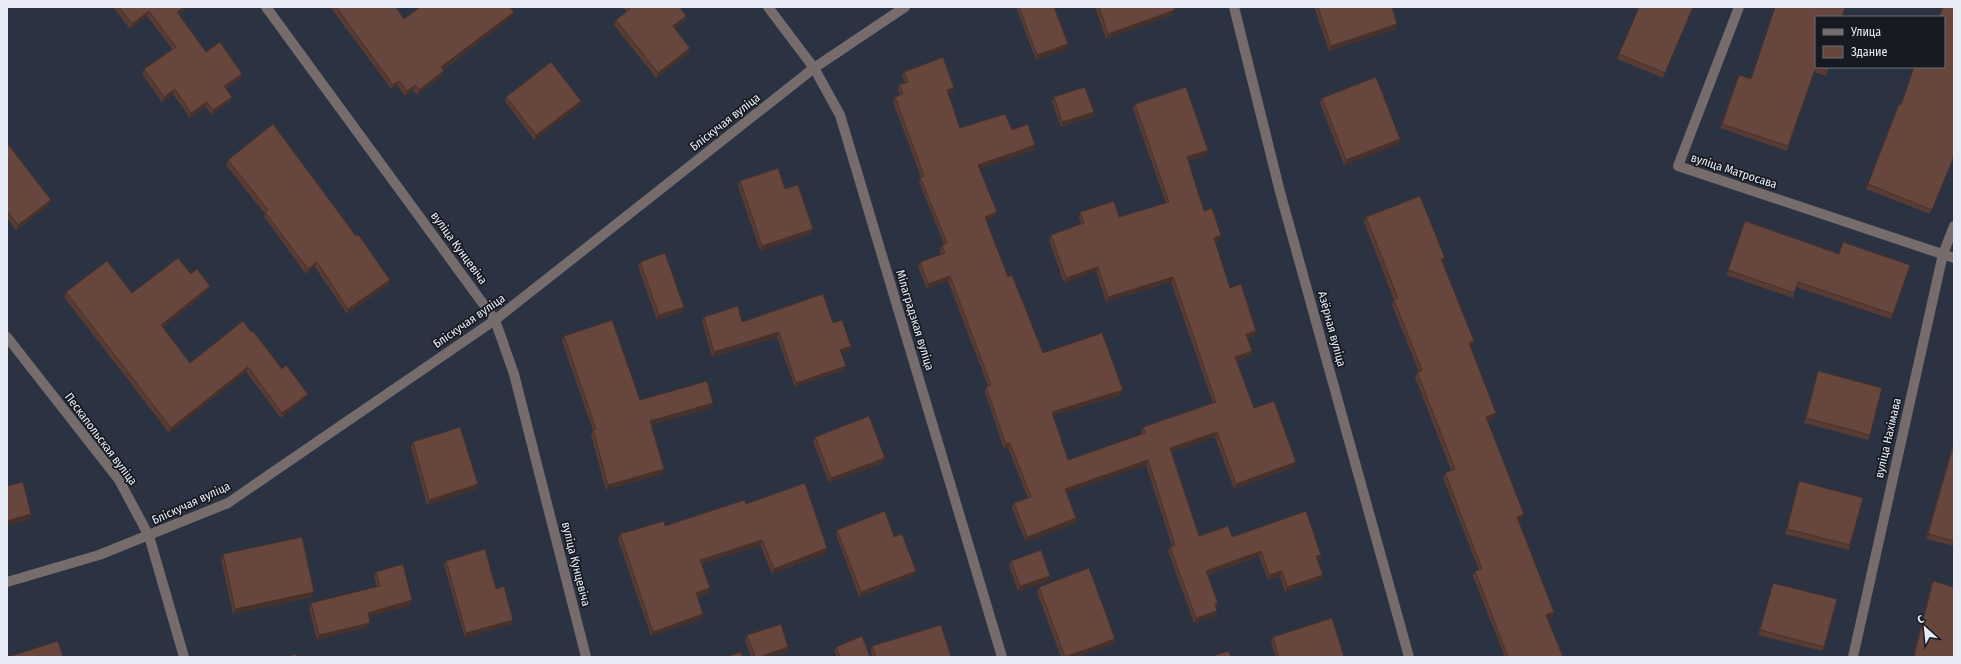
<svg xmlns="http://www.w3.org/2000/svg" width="1961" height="664" font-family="'Fira Sans Condensed',sans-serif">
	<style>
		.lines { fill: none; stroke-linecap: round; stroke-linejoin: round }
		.minor { stroke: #776c6c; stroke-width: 10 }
		.wall { fill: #583c34 }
		.shaded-wall { fill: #47312b }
		.building { fill: #66463d; stroke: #47312b }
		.labels { text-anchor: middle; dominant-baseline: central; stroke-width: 3.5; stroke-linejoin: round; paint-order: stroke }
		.street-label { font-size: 12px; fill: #e7ebf6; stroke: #171a21 }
	</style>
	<rect width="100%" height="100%" fill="#2b3242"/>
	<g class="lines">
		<g class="minor">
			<path d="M266,7L495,320L514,374L586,657"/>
			<path d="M768,7L814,68L840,115L1002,657"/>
			<path d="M1234,7L1280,192L1409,657"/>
			<path d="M1739,7L1678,166L1954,258"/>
			<path d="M7,337L119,480L149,536L184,657"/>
			<path d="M7,582L99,555L228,503L495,320L814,68L905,7"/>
			<path d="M1853,657L1943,254L1954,226"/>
		</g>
	</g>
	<g class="wall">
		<path d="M113,7H187L185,10L179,15L206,52L240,79L226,89L230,102L211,115L206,107L190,118L173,94L162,102L142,74L144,69L172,49L147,16L130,29Z"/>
		<path d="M330,7H396L404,19L514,12L512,17L443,70L442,76L417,95L413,90L405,96L397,85L392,90Z"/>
		<path d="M623,7H680L686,16L685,21L675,28L689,53L656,78L614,25L616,20L627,12Z"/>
		<path d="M1016,7H1054L1068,44L1067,49L1036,60Z"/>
		<path d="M1095,7H1174L1173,15L1106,39Z"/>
		<path d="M1314,7H1392L1396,29L1329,51Z"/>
		<path d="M1693,7L1663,78L1617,59L1619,54Z"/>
		<path d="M1816,17L1829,67L1826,76L1814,72L1787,151L1720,128L1739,75L1751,79Z"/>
		<path d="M1944,67L1954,157L1930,214L1866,189L1899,104L1901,105Z"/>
		<path d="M904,72L954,88L952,93L948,94L960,128L1012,130L1035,145L1034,150L979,169L997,212L995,217L986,220L1008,277L1043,353L1121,395L1053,416L1068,460L1142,435L1141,432L1143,427L1213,403L1171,282L1106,302L1096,271L1064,283L1049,240L1051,235L1081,224L1079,217L1080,212L1119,217L1166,203L1133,109L1135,104L1208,150L1206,155L1188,161L1204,211L1221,235L1219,240L1215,242L1230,288L1256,331L1254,336L1247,338L1252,351L1250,356L1237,361L1254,408L1294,467L1234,489L1215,437L1171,452L1199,536L1232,537L1321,555L1320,560H1317L1323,575L1321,580L1285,592L1280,576L1268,580L1259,556L1208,575L1217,611L1215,616L1194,623L1168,551L1170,547L1172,546L1146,465L1067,492L1076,518L1075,523L1026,542L1012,508L1014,503L1028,498L1008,448L1004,449L985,392L986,387L988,386L948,281L927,289L918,267L920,262L941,254L940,250L942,245L944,244L919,182L921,177L893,102L895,97L900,95L898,90L899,85L905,83L902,76Z"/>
		<path d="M506,97L579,106L534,140L505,101Z"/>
		<path d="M1054,97L1093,117L1061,127L1052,102Z"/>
		<path d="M1322,98L1399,144L1344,165L1320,103Z"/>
		<path d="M7,143L49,205L16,230L7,218Z"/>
		<path d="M228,160L390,280L388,285L347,314L315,267L306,274L264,217L265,214L226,165Z"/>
		<path d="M740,181L785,189L811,234L760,251L738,186Z"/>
		<path d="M1366,217L1443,263L1474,341L1472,346H1470L1494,418L1487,421L1524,514L1522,519L1518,521L1554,612L1552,617L1548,619L1563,657H1505L1473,576L1475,571L1479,570L1443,478L1445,473L1451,470L1415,377L1417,372H1419L1392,305L1394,300L1364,222Z"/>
		<path d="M1745,221L1839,254L1910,265L1891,319L1796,287L1793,298L1726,275Z"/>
		<path d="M640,262L684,307L682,312L657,320L638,266Z"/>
		<path d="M191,274L208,291L163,327L190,363L251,332L306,398L281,418L246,372L169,433L64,297L66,292L132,293Z"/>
		<path d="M704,317L742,322L833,323L851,346L849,351L841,353L846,366L844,370L795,387L777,337L712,357L702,321Z"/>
		<path d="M564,336L640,400L713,403L711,408L651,425L662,474L606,490L591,435L593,430L562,341Z"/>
		<path d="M1818,371L1870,435L1868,440L1804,423Z"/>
		<path d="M815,437L883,463L829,483L813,442Z"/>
		<path d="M1954,441V546L1926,539Z"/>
		<path d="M413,442L476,489L427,505L411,447Z"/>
		<path d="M1799,481L1850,545L1849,550L1785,534Z"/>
		<path d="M746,504L827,548L826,553L772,574L760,545L702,564L708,593L697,597L702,619L651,636L618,539L620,534L665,526Z"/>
		<path d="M837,530L894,537L914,575L859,597L836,534Z"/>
		<path d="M223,554L312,597L233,614L221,559Z"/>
		<path d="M446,561L496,589L512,624L465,638L444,565Z"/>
		<path d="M1011,561L1050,576L1048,581L1018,591L1009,566Z"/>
		<path d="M376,572L411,605L369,617L370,623L368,627L317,640L309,608L311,603L377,587L374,577Z"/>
		<path d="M1933,581L1954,657H1913L1931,586Z"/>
		<path d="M1773,583L1824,647L1822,651L1758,635Z"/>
		<path d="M1039,587L1115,639L1114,644L1077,657H1061L1037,592Z"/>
		<path d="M747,635L788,647L787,652L772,657H751L745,640Z"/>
		<path d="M1273,637L1344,657H1276L1271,641Z"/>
		<path d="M872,646L951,657H872L871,651Z"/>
		<path d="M836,647L870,657H837L834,651Z"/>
	</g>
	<g class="shaded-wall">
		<path d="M185,7H187L185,10L176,17L177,12Z"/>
		<path d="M1175,10L1173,15L1106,39L1108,34Z"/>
		<path d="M149,11L147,16L130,29L132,24Z"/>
		<path d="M514,12L512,17L439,72L441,67Z"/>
		<path d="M686,16L685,21L671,31L673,26Z"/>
		<path d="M1397,24L1396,29L1329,51L1331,46Z"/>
		<path d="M1068,44L1067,49L1036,60L1037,55Z"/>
		<path d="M690,48L689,53L656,78L658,73Z"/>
		<path d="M444,71L442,76L417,95L419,90Z"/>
		<path d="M242,74L240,79L222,91L224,86Z"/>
		<path d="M399,81L397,85L392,90L393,85Z"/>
		<path d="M415,85L413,90L405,96L407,91Z"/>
		<path d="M954,88L952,93L945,95L947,90Z"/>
		<path d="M175,89L173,94L162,102L164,97Z"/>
		<path d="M232,97L230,102L211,115L213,110Z"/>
		<path d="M581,101L579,106L534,140L536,135Z"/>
		<path d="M207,102L206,107L190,118L191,113Z"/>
		<path d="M1094,112L1093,117L1061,127L1062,122Z"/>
		<path d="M1400,139L1399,144L1344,165L1346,160Z"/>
		<path d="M1035,145L1034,150L976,170L978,165Z"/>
		<path d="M1208,150L1206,155L1185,162L1187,157Z"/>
		<path d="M51,200L49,205L16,230L18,225Z"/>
		<path d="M997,212L995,217L983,222L985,217Z"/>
		<path d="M813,229L811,234L760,251L762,246Z"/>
		<path d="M1221,235L1219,240L1212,243L1214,238Z"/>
		<path d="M1445,258L1443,263L1441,259Z"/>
		<path d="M317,262L315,267L306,274L308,269Z"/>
		<path d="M1098,267L1096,271L1064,283L1066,278Z"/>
		<path d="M950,276L948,281L927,289L928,284Z"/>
		<path d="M1173,277L1171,282L1106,302L1108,297Z"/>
		<path d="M390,280L388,285L347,314L348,309Z"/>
		<path d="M210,286L208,291L159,330L161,325Z"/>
		<path d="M684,307L682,312L657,320L659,315Z"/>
		<path d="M1256,331L1254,336L1244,339L1246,334Z"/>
		<path d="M779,332L777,337L712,357L714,352Z"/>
		<path d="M1474,341L1472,346L1467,348L1469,343Z"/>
		<path d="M851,346L849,351L838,354L840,350Z"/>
		<path d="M1252,351L1250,356L1234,362L1235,357Z"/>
		<path d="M846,366L844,370L795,387L796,383Z"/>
		<path d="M248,367L246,372L169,433L171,428Z"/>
		<path d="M1123,390L1121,395L1050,417L1052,412Z"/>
		<path d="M308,394L306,398L281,418L282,413Z"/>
		<path d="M713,403L711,408L648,426L650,421Z"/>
		<path d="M1496,413L1494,418L1484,422L1486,417Z"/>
		<path d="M1217,432L1215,437L1168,453L1170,448Z"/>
		<path d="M1010,443L1008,448L1004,449L1006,444Z"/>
		<path d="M885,458L883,463L829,483L831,478Z"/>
		<path d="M1148,460L1146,465L1063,494L1065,489Z"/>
		<path d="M1296,462L1294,467L1234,489L1236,484Z"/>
		<path d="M664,469L662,474L606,490L608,485Z"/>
		<path d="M478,484L476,489L427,505L429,500Z"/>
		<path d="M31,514L30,519L7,526V521Z"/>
		<path d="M1524,514L1522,519L1515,522L1517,517Z"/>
		<path d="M1076,518L1075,523L1026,542L1027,537Z"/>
		<path d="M762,540L760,545L699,565L700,560Z"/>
		<path d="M827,548L826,553L772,574L774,569Z"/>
		<path d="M1261,551L1259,556L1204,576L1206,571Z"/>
		<path d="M1321,555L1320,560L1314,561L1316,556Z"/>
		<path d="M916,571L914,575L859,597L861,592Z"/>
		<path d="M1282,571L1280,576L1268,580L1269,575Z"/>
		<path d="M1323,575L1321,580L1285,592L1287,587Z"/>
		<path d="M1050,576L1048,581L1018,591L1020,586Z"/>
		<path d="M710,588L708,593L694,598L696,593Z"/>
		<path d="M314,592L312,597L233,614L235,609Z"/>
		<path d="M412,600L411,605L366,618L368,613Z"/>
		<path d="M1217,611L1215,616L1194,623L1196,618Z"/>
		<path d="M1554,612L1552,617L1544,620L1546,615Z"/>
		<path d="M703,614L702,619L651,636L653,632Z"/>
		<path d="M513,620L512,624L465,638L466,633Z"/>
		<path d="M370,623L368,627L317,640L319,635Z"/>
		<path d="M1115,639L1114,644L1077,657H1066Z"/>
		<path d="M788,647L787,652L772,657H759Z"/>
	</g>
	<g class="building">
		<path d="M119,7H185L177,12L206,52L220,42L242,74L224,86L232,97L213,110L207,102L191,113L175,89L164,97L144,69L176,47L149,11L132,24Z"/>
		<path d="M336,7H396L404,19L420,7H510L514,12L441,67L444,71L419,90L415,85L407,91L399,81L393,85Z"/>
		<path d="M629,7H680L686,16L673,26L690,48L658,73L616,20L630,9Z"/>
		<path d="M1019,7H1054L1068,44L1037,55Z"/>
		<path d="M1099,7H1174L1175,10L1108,34Z"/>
		<path d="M1318,7H1392L1397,24L1331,46Z"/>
		<path d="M1639,7H1693L1665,73L1619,54Z"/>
		<path d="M1775,7H1845L1842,17H1816V67H1829L1828,71L1816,67L1788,146L1722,124L1739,75L1751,79Z"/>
		<path d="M1943,7H1954V156L1932,210L1868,184L1899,104L1901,105L1914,67H1944V17H1939Z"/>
		<path d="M943,57L954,88L947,90L960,128L1005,114L1012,130L1028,124L1035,145L978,165L997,212L985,217L1008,277L1012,275L1043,353L1102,333L1123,390L1052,412L1068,460L1145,433L1143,427L1216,402L1173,277L1108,297L1098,267L1066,278L1051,235L1084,223L1080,212L1114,201L1119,217L1169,202L1135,104L1186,87L1208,150L1187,157L1204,211L1212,208L1221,235L1214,238L1230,288L1241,284L1256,331L1246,334L1252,351L1235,357L1254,408L1274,401L1296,462L1236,484L1217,432L1170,448L1199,536L1228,526L1232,537L1306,511L1321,555L1316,556L1323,575L1287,587L1282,571L1269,575L1261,551L1206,571L1218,603L1215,604L1217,611L1196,618L1170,547L1175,545L1148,460L1065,489L1076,518L1027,537L1014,503L1031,497L1010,443L1006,444L986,387L991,385L950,276L928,284L920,262L945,253L942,245L947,243L920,177L924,176L895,97L903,94L899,85L908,82L904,72Z"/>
		<path d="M551,62L581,101L536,135L506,97Z"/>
		<path d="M1376,77L1400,139L1346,160L1322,98Z"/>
		<path d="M1085,87L1094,112L1062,122L1054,97Z"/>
		<path d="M273,124L356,236L358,234L390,280L348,309L317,262L308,269L265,212L268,210L228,160Z"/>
		<path d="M7,143L51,200L18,225L7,211Z"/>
		<path d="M778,168L785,189L798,185L813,229L762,246L740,181Z"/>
		<path d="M1420,196L1445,258L1441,259L1474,341L1469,343L1496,413L1486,417L1524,514L1517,517L1554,612L1546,615L1563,657H1508L1475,571L1482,569L1445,473L1455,469L1417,372L1422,370L1394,300L1398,298L1366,217Z"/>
		<path d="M1745,221L1839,254L1843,242L1910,265L1893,314L1798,282L1794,293L1728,270Z"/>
		<path d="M665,253L684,307L659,315L640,262Z"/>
		<path d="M178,258L191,274L197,269L210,286L161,325L190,363L243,321L251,332L253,331L282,369L286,365L308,394L282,413L248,367L171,428L66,292L107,261L132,293Z"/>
		<path d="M823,294L833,323L842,320L851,346L840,350L846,366L796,383L779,332L714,352L704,317L738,306L742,322Z"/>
		<path d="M612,320L640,400L707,381L713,403L650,421L664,469L608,485L593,430L596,429L564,336Z"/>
		<path d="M1818,371L1882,388L1870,435L1806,418Z"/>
		<path d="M869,416L885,458L831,478L815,437Z"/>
		<path d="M460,427L478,484L429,500L413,442Z"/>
		<path d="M1954,443V541L1928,534Z"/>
		<path d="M1799,481L1863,498L1850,545L1787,529Z"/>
		<path d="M23,482L31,514L7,521V486Z"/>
		<path d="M805,483L827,548L774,569L762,540L700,560L710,588L696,593L703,614L653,632L620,534L664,521L665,526L744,500L746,504Z"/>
		<path d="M885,511L894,537L902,534L916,571L861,592L837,530Z"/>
		<path d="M302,537L314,592L235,609L223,554Z"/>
		<path d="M485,549L496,589L504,586L513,620L466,633L446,561Z"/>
		<path d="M1041,550L1050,576L1020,586L1011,561Z"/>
		<path d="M403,564L412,600L368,613L370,623L319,635L311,603L380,586L376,572Z"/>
		<path d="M1089,568L1115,639L1065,657L1039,587Z"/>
		<path d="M1933,581L1954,587V657H1914Z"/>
		<path d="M1773,583L1837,599L1824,647L1760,630Z"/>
		<path d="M1332,618L1344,657H1279L1273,637Z"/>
		<path d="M781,624L788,647L759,657H755L747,635Z"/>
		<path d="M941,625L951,657H876L872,646Z"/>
		<path d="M862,636L870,657H840L836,647Z"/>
		<path d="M58,641L63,657H8Z"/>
		<path d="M1229,651L1231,657H1209Z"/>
		<path d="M741,652L742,657H726Z"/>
		<path d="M296,654L297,657H286Z"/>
	</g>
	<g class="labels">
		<g class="street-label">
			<text transform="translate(725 122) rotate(-38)">Бліскучая вуліца</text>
			<text transform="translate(1734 171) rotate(18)">вуліца Матросава</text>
			<text transform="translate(459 248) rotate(54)">вуліца Кунцевіча</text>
			<text transform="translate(915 320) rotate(73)">Мілаградзкая вуліца</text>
			<text transform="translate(469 321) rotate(-35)">Бліскучая вуліца</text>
			<text transform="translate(1332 329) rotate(75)">Азёрная вуліца</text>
			<text transform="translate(1888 438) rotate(-77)">вуліца Нахімава</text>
			<text transform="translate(101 439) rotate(53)">Пескапольская вуліца</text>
			<text transform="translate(191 503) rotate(-25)">Бліскучая вуліца</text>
			<text transform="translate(576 564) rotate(76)">вуліца Кунцевіча</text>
		</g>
	</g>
	<rect width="1961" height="664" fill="none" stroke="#e7ebf6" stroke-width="16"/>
	<rect x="1815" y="16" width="130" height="52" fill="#171a21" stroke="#6a6e76"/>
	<rect x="1823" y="29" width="20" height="6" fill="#776c6c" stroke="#6a6e76"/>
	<text x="1851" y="36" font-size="12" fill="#e7ebf6">Улица</text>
	<rect x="1823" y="46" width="20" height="12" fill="#66463d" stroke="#6a6e76"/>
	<text x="1851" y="56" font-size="12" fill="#e7ebf6">Здание</text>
	<g transform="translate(1925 628) rotate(333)" stroke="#171a21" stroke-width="3" paint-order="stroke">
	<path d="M0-3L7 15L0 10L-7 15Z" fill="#e7ebf6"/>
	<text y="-6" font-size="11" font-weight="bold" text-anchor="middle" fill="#e7ebf6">С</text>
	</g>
</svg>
